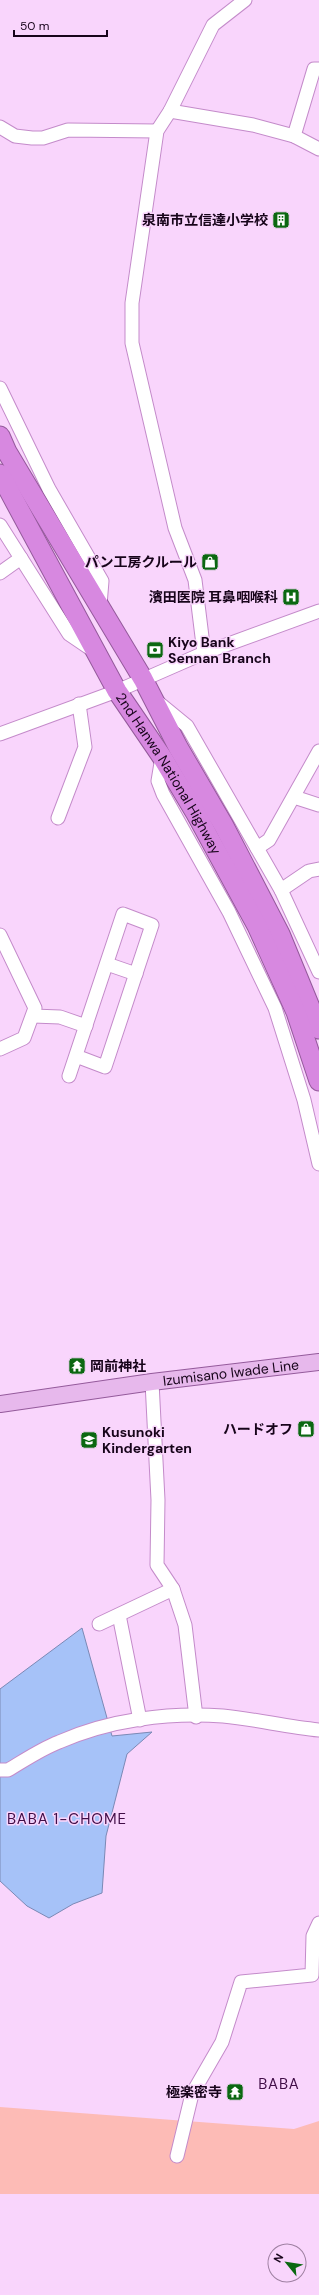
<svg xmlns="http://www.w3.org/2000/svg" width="319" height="2295" font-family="'DM Sans','Noto Sans JP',sans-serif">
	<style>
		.green { fill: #fdbbb6 }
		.water { fill: #a6c2f8; stroke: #7b89b5 }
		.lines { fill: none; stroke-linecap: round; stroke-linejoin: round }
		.minor-casing { stroke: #c48bca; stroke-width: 15 }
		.major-casing { stroke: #945a9b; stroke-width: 18 }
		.highway-casing { stroke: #945a9b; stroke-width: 21 }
		.minor { stroke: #fff; stroke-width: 13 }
		.major { stroke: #e7b8ec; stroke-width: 16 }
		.highway { stroke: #d788e0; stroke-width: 19 }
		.labels { text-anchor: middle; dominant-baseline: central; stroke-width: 3; stroke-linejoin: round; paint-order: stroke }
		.poi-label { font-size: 14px; font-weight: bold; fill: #17041a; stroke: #f9d5fc; text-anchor: end }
		.street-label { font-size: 14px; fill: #17041a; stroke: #f9d5fc }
		.neighbourhood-label { font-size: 15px; letter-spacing: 1px; fill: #410e47; stroke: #f9d5fc }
	</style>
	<rect width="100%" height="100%" fill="#f9d5fc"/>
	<path class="green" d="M0,2107L294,2129L319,2121V2194H0Z"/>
	<path class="water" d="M82,1628L112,1736L152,1732L127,1754L106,1836L102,1893L73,1904L49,1918L27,1906L0,1881V1689Z"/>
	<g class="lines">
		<defs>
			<g id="minor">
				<path d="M170,111L253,125L294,136L319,149"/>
				<path d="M0,127L15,136L32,138H43L68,130L157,131"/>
				<path d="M294,136L314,69H319"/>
				<path d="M0,388L49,489L102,581L100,605"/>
				<path d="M0,525L69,634L94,651"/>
				<path d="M0,573L21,558"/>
				<path d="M204,653L195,580L175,528L132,343V303L157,131L170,111L213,25L245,0"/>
				<path d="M159,703L187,726L281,890L319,972"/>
				<path d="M0,734L117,691L204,653L319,611"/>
				<path d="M162,757L158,781L163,794L229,912L275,1008L304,1100L319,1164"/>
				<path d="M294,797L319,805"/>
				<path d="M58,818L85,747L79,704"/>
				<path d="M257,848L269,840L319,751"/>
				<path d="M281,890L309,871L319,869"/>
				<path d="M0,935L35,1008L24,1038L0,1049"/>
				<path d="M107,964L136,974"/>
				<path d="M33,1016L60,1017L86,1026"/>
				<path d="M69,1076L123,914L152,925L105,1067L76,1056"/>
				<path d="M152,1382L158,1500L157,1565L173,1589L185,1625L196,1717"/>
				<path d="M119,1615L140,1720"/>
				<path d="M99,1624L173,1589"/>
				<path d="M0,1770H8C25,1760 41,1749 59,1742C109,1720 168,1712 223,1716C255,1719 287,1727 319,1730"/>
				<path d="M177,2156L192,2094L222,2042L241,1982L312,1975L313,1936L319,1923"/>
			</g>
			<g id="major">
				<path id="s1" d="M0,1404L152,1382L319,1362"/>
			</g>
			<g id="highway">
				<path d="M0,436L7,452L143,679L178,747L224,826L280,934L319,1029"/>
				<path id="s2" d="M0,474L117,691L162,757L195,812L257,926L296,1012L319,1081"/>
			</g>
		</defs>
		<use href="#minor" class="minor-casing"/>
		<use href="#major" class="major-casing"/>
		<use href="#highway" class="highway-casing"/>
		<use href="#minor" class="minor"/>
		<use href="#major" class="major"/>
		<use href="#highway" class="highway"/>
	</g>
	<defs>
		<symbol id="building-square" viewBox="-11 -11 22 22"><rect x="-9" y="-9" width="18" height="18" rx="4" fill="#0b6811" stroke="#f9d5fc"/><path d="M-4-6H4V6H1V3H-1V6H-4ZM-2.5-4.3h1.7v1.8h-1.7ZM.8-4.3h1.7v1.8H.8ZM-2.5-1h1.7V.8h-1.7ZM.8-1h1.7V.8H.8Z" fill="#fff"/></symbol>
		<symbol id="shop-square" viewBox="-11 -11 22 22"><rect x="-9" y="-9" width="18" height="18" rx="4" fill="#0b6811" stroke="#f9d5fc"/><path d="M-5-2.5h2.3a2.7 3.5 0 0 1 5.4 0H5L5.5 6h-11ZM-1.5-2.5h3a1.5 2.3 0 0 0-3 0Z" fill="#fff"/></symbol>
		<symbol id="hospital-square" viewBox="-11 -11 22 22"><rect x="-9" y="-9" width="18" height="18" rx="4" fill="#0b6811" stroke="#f9d5fc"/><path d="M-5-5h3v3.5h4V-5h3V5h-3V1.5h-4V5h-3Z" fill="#fff"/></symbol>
		<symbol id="bank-square" viewBox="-11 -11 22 22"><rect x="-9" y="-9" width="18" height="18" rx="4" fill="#0b6811" stroke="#f9d5fc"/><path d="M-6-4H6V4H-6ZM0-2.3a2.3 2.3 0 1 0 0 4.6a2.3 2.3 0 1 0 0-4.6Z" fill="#fff"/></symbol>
		<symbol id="temple-square" viewBox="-11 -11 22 22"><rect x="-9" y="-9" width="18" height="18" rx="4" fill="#0b6811" stroke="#f9d5fc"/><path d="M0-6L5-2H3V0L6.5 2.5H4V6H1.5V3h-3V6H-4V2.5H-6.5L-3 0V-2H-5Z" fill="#fff"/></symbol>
		<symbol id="school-square" viewBox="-11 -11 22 22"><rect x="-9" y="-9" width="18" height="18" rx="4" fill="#0b6811" stroke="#f9d5fc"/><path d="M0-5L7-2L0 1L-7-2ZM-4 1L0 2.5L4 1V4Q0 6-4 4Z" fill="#fff"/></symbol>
	</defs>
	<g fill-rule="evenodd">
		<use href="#building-square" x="271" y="210" width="20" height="20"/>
		<use href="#shop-square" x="200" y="552" width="20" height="20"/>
		<use href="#hospital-square" x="281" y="587" width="20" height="20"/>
		<use href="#bank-square" x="145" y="640" width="20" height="20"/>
		<use href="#temple-square" x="67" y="1356" width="20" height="20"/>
		<use href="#shop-square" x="296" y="1419" width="20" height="20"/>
		<use href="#school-square" x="79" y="1430" width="20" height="20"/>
		<use href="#temple-square" x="225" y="2082" width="20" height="20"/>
	</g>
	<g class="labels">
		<g class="poi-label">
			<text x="268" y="220">泉南市立信達小学校</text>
			<text x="197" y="562">パン工房クルール</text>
			<text x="278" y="597">濱田医院 耳鼻咽喉科</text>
			<text x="168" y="642" text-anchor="start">Kiyo Bank<tspan x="168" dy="16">Sennan Branch</tspan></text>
			<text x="90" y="1366" text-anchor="start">岡前神社</text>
			<text x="293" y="1429">ハードオフ</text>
			<text x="102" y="1432" text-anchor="start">Kusunoki<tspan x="102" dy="16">Kindergarten</tspan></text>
			<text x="222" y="2092">極楽密寺</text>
		</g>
		<g class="street-label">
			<text stroke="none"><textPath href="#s2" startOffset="344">2nd Hanwa National Highway</textPath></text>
			<text stroke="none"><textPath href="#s1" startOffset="233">Izumisano Iwade Line</textPath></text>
		</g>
		<g class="neighbourhood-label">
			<text x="67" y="1819">BABA 1-CHOME</text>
			<text x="279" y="2084">BABA</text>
		</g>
	</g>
	<g transform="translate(287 2263) rotate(300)"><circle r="19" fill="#f9d5fc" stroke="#9f81a2"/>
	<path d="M0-3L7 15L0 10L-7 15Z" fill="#0b6811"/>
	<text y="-6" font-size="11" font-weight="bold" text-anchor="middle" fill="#17041a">N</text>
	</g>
	<path d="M14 30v6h93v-6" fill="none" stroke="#17041a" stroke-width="2"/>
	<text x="20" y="30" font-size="12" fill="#17041a" stroke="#f9d5fc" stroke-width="3" paint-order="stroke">50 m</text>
</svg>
